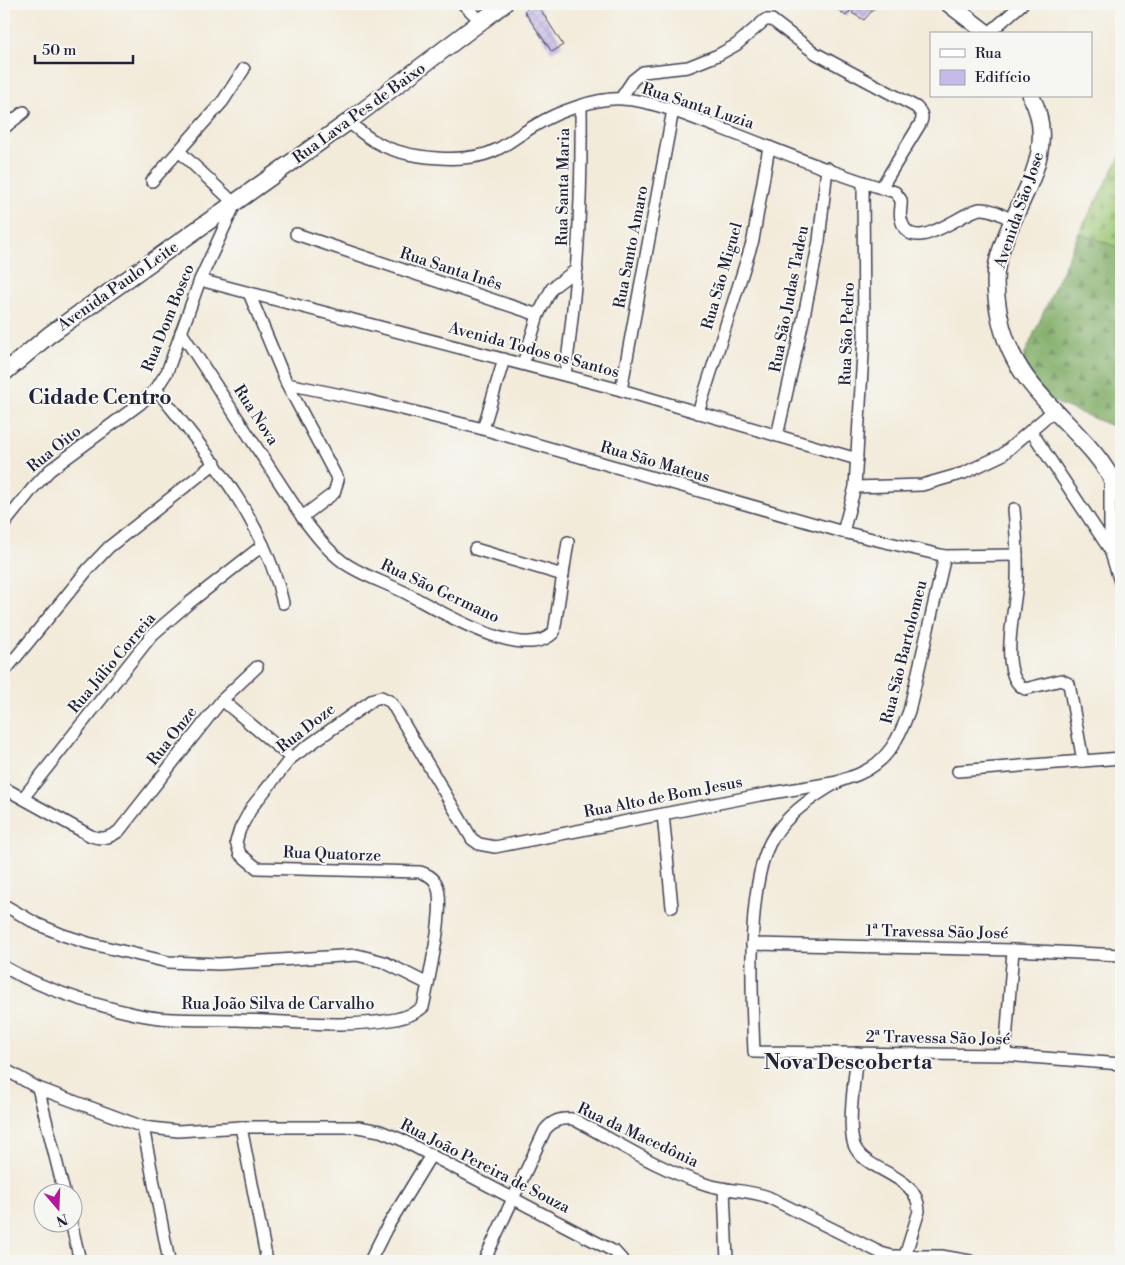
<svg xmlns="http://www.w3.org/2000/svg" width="1125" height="1265" font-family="'Libre Bodoni',serif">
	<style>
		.forest { fill: url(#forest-firs); stroke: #506650 }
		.cemetery { fill: url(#cemetery-stones); stroke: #607456 }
		.building { fill: url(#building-cross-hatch) }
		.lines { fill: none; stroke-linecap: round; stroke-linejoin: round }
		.street-casing { stroke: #414053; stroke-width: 14 }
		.secondary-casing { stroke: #414053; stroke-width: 19 }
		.street { stroke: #fff; stroke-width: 11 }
		.secondary { stroke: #fff; stroke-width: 16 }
		.labels { text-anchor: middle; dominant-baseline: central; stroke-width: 4; stroke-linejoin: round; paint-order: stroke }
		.street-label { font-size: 16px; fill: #22223b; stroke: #f6f6f2 }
		.district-label { font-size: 21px; font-weight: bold; fill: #22223b; stroke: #f6f6f2 }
	</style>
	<defs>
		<pattern id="forest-firs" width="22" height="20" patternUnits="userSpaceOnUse" patternTransform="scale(1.25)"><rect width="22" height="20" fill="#7eab64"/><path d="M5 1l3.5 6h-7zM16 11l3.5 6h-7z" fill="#678b54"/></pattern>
		<pattern id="cemetery-stones" width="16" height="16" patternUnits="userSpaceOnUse" patternTransform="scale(1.25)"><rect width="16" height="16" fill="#9dc672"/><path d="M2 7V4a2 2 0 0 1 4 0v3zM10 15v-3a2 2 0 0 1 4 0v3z" fill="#87aa64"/></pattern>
		<pattern id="building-cross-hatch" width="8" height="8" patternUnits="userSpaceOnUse" patternTransform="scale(1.25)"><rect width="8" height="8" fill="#c6bbe8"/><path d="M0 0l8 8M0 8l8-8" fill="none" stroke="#aaa0c8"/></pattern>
	</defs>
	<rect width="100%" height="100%" fill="#f6f6f2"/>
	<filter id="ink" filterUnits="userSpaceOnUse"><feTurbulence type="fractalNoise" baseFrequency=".02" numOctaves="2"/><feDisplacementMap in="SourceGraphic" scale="10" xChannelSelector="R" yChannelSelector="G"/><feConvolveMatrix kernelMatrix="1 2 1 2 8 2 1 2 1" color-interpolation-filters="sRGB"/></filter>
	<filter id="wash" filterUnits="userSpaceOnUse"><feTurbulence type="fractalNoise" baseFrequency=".0096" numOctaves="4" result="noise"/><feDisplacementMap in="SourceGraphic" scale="20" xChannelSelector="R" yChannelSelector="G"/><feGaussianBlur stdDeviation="1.12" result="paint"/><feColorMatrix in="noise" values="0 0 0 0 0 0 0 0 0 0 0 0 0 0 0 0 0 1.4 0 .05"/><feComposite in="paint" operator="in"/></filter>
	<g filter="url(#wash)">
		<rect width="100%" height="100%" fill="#f3ebda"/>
		<path class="forest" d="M1079,233L1121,248V443L1112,426L1037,395L1023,358Z"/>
		<path class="cemetery" d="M1121,155V248L1079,233Z"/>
		<g id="blocks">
			<g class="building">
				<path d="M534,4H537L563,45L552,52L524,11Z"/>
				<path d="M837,4H856L846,16L835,7Z"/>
				<path d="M859,4H878L864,20L852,13Z"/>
			</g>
		</g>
	</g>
	<g filter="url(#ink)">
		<use href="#blocks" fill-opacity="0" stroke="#414053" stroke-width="1"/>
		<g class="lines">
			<defs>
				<g id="street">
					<path d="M463,4L481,21"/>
					<path d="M988,34L1022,4"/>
					<path d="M621,98L633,80L643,72L688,67L718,55L736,45L765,20H772L815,53L916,107C922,113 924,117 920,124L881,188"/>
					<path d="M348,122C358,129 366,137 376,142C405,159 468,165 498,149C511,142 523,132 536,125C557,112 598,97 622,99C656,101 689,117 720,128C778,150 836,175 895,192L901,200C902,206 899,213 901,219C910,259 961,212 980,209C991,208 1002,215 1012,220"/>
					<path d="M4,128L24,112"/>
					<path d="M152,181L223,101L244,69"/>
					<path d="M296,234L538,315L552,288L577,269"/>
					<path d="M200,280L621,390L857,459"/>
					<path d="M249,293L287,384L338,480L334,493L302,517"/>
					<path d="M181,332L302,517C314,533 326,549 343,562C361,575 384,582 404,592C435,608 524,665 554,632L568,542"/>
					<path d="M523,364L538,315"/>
					<path d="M565,375C578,285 582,197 581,106"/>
					<path d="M287,384L366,400L483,429L843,532L945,556L1017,555"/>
					<path d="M156,389C208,455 264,519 283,603"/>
					<path d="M621,390L673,110"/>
					<path d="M698,413L753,240L769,147"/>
					<path d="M483,429L504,359"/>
					<path d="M1031,431L1110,550"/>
					<path d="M777,436L804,316L819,241L827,168"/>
					<path d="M1110,476V550L1121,585"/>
					<path d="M855,487L922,485L964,473L1002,455L1053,411"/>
					<path d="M1014,509C1016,532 1018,556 1017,579C1017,604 996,675 1025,689L1061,680L1069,684L1083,761"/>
					<path d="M4,524L33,488L50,470L141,403L156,389L167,372L200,280L235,204L180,152"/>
					<path d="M843,532L855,487L864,337L863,182"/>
					<path d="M475,549L563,575"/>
					<path d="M945,556L909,711C899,739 887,762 859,774C852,777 844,779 838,782C815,795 788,814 774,836C745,879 752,999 754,1052L1005,1055L1121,1064"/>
					<path d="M4,672L89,568L109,547L215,463"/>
					<path d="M222,700L291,758"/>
					<path d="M958,771L1121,758"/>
					<path d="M4,788L91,836C102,840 109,838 119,831L222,700L257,667"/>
					<path d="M23,798L152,635L189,603L263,545"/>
					<path d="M663,814L672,907"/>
					<path d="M4,905L37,924L63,935L88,943L168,962L219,964L357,955L384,962L428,984L423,1007C415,1014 406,1017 396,1019C346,1029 287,1021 237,1020C203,1019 169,1022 135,1014C91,1004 43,989 4,967"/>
					<path d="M752,944L1013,950L1121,955"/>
					<path d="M428,984C432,961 446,901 436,883C432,876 426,874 420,872L257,868L240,854L236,842L240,829L252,807L291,758L374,699L381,697L391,702L472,839L479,844L495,847L760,795L838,782"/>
					<path d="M857,1053C855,1076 847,1125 854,1145C865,1173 918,1173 919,1211L905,1256"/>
					<path d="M1005,1055L1013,950"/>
					<path d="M4,1069L38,1088L143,1127L178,1131L241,1127H358L380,1131L400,1139L615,1252L623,1261"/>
					<path d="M38,1088L64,1192"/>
					<path d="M143,1127L169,1261"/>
					<path d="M241,1127L267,1261"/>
					<path d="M724,1189L727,1261"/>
					<path d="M71,1222L80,1261"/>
					<path d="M370,1261L386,1229L431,1155"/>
					<path d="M484,1261L545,1130C553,1120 561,1118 573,1119C617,1142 661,1171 708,1185C728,1191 749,1190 768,1197L881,1253L892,1256H941L970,1261"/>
				</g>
				<g id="secondary">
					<path d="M949,4L988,34"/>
					<path d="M1031,96C1063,156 1009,207 997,265C994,281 996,298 999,314C1011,380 1055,406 1094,453C1105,466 1113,480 1121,495"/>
					<path d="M4,373L49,335L348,122L504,4"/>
				</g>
			</defs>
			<use href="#street" class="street-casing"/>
			<use href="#secondary" class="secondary-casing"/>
			<use href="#street" class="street"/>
			<use href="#secondary" class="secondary"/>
		</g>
	</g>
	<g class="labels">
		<g class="street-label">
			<text transform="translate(698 106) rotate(18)">Rua Santa Luzia</text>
			<text transform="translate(359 113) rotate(-36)">Rua Lava Pes de Baixo</text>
			<text transform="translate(563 187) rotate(-89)">Rua Santa Maria</text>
			<text transform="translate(1019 210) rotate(-71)">Avenida São Jose</text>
			<text transform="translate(631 247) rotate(-79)">Rua Santo Amaro</text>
			<text transform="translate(451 269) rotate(18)">Rua Santa Inês</text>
			<text transform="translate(722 276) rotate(-74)">Rua São Miguel</text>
			<text transform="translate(118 286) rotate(-35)">Avenida Paulo Leite</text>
			<text transform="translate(789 299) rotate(-79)">Rua São Judas Tadeu</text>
			<text transform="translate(168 318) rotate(-68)">Rua Dom Bosco</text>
			<text transform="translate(847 334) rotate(-88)">Rua São Pedro</text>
			<text transform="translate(534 350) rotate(15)">Avenida Todos os Santos</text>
			<text transform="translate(256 415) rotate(57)">Rua Nova</text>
			<text transform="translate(54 449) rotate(-39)">Rua Oito</text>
			<text transform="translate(655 462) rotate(16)">Rua São Mateus</text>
			<text transform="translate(440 591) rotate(25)">Rua São Germano</text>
			<text transform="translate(904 652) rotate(-76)">Rua São Bartolomeu</text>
			<text transform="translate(112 663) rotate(-50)">Rua Júlio Correia</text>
			<text transform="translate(306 728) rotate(-38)">Rua Doze</text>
			<text transform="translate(172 736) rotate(-52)">Rua Onze</text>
			<text transform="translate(663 797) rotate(-11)">Rua Alto de Bom Jesus</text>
			<text transform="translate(332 854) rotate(2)">Rua Quatorze</text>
			<text transform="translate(937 932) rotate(1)">1ª Travessa São José</text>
			<text x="278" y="1004">Rua João Silva de Carvalho</text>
			<text transform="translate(938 1038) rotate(1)">2ª Travessa São José</text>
			<text transform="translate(638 1135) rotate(25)">Rua da Macedônia</text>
			<text transform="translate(485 1166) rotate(27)">Rua João Pereira de Souza</text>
		</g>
		<g class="district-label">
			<text x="100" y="398">Cidade Centro</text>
			<text x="848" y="1063">Nova Descoberta</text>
		</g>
	</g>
	<rect width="1125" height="1265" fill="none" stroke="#f6f6f2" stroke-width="20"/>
	<rect x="930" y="32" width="162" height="65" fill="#f6f6f2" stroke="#a1a1a9"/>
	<rect x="940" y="49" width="25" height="8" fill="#ffffff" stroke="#a1a1a9"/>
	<text x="975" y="58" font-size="15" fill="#22223b">Rua</text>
	<rect x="940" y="70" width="25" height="15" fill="#c6bbe8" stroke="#a1a1a9"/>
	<text x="975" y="82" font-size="15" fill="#22223b">Edifício</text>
	<g transform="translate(58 1208) rotate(161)"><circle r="24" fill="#f6f6f2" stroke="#a1a1a9"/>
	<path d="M0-4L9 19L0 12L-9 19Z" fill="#b5179e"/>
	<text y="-8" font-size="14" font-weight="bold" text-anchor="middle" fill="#22223b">N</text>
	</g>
	<path d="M35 55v8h98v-8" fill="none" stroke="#22223b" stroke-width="2.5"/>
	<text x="42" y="55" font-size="15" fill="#22223b" stroke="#f6f6f2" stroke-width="4" paint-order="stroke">50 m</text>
</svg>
